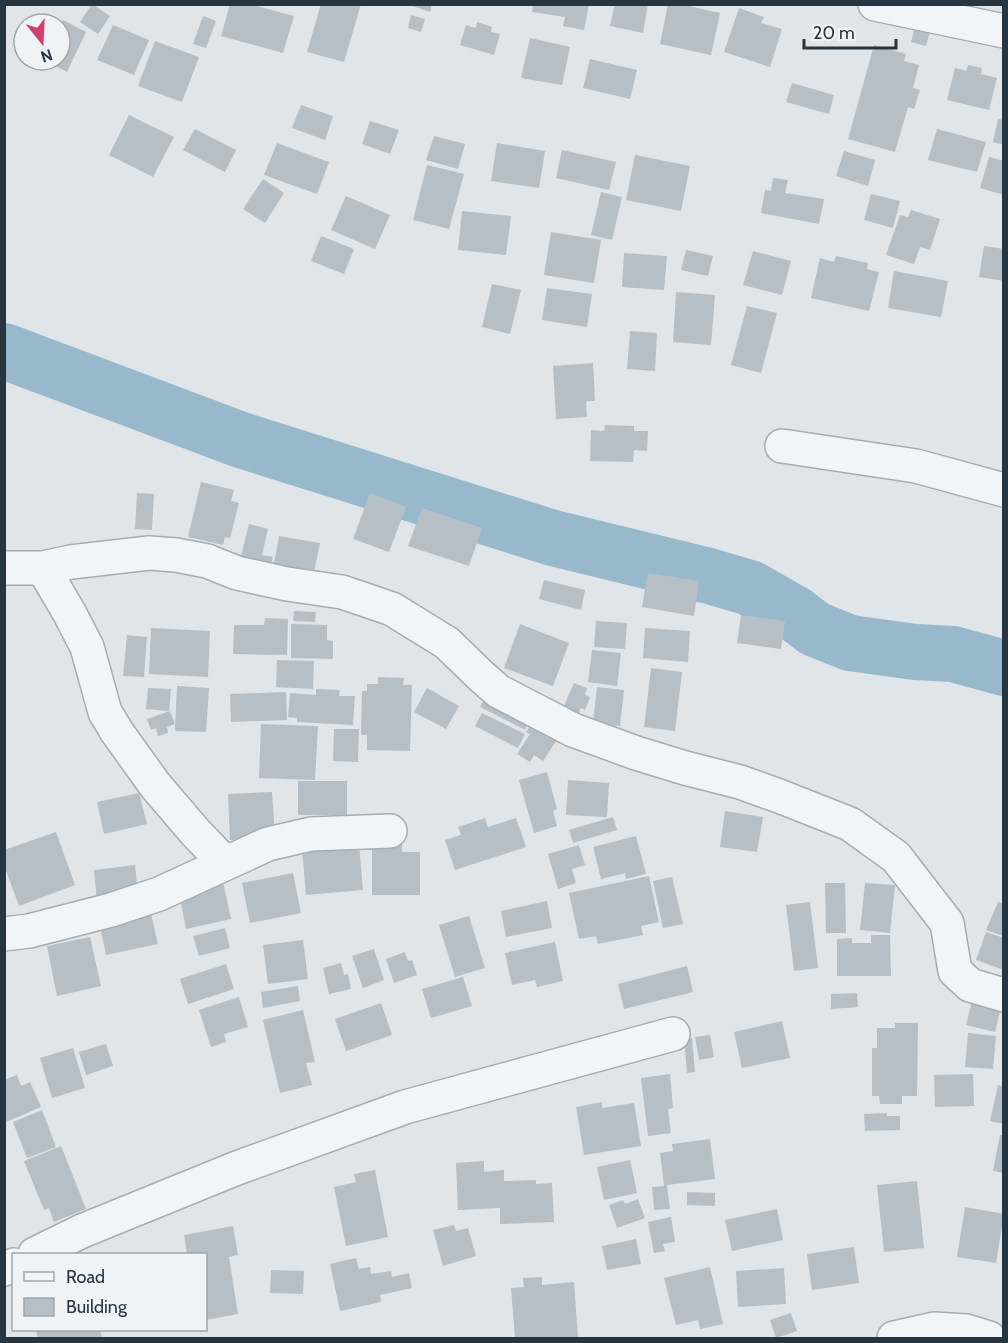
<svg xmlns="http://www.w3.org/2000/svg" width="1008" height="1343" font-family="Cabin,sans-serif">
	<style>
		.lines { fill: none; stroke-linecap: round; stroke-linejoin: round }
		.river { stroke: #98b9cb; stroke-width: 56 }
		.building { fill: #b6bfc6 }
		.minor-casing { stroke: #a4adb3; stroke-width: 36 }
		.minor { stroke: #f2f5f7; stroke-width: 33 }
	</style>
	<rect width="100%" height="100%" fill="#dfe5e9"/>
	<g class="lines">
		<path class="river" d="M4,351L241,440L553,538L709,576L750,588L794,613L815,629L850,643L915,652L953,654L1004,668"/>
	</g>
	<g class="building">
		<path d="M92,4L110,16L98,34L80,22Z"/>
		<path d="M230,4H249L294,16L283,53L221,36Z"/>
		<path d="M321,4H361L344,62L307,52Z"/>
		<path d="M407,4H432L430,12Z"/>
		<path d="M533,4H589L584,30L563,26L565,17L532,12Z"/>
		<path d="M615,4H648L643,33L610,26Z"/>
		<path d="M668,4H680L720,13L711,55L660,44Z"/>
		<path d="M739,8L764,17L761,23L782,29L770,67L724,52Z"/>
		<path d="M411,15L425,19L421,32L408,28Z"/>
		<path d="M203,16L216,21L206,48L193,44Z"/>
		<path d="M63,20L86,32L67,72L43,60H60V27Z"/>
		<path d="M477,22L492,27L491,32L500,34L494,55L460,45L466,25L476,28Z"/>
		<path d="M113,25L149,40L134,75L97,60Z"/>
		<path d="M915,27L930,31L926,46L911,42Z"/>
		<path d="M530,38L570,47L562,85L521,78Z"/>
		<path d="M155,41L199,57L182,102L138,86Z"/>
		<path d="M874,45L906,54L904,61L919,65L913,88L920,90L914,109L908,107L895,152L848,139Z"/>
		<path d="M590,59L637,70L630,99L583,88Z"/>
		<path d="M968,65L982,68L981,74L997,78L989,110L947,100L955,68L966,71Z"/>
		<path d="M792,83L834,95L829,114L786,102Z"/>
		<path d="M301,105L333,116L325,140L292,128Z"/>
		<path d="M129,115L174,137L153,177L109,155Z"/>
		<path d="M998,119L1004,120V145L993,142Z"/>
		<path d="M370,121L399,130L390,154L362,144Z"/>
		<path d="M195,129L236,150L225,172L183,150Z"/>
		<path d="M937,129L986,142L977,172L928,160Z"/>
		<path d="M434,136L465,144L458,169L426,160Z"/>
		<path d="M277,143L329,162L317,194L264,175Z"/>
		<path d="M497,143L545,151L539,188L491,181Z"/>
		<path d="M562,150L616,162L609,190L556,178Z"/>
		<path d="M844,151L875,160L868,186L836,176Z"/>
		<path d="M635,155L690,166L681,211L626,200Z"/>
		<path d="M989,157L1004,161V195L980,188Z"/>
		<path d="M427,165L464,174L449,229L413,220Z"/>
		<path d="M773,178L788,180L785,193L824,199L819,224L761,213L765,190L771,191Z"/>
		<path d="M263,179L284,193L265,223L243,209Z"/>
		<path d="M601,192L622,197L612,240L591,235Z"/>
		<path d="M871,194L900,201L893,228L864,220Z"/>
		<path d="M346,196L390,215L375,249L331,230Z"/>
		<path d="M911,210L940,219L930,250L920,247L914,264L886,255L900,215L908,217Z"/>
		<path d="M462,211L511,216L506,255L458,250Z"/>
		<path d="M551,232L601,240L594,283L544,275Z"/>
		<path d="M321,236L354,249L344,274L311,261Z"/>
		<path d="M984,246L1004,249V281L979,277Z"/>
		<path d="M686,250L713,256L708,276L681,270Z"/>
		<path d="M753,251L791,261L782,295L743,285Z"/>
		<path d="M624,253L667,256L664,290L622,287Z"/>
		<path d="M836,256L868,263L867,269L879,272L869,311L811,298L820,258L834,262Z"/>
		<path d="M894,271L948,281L941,317L888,308Z"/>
		<path d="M492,284L521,290L510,334L482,327Z"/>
		<path d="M547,288L592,294L587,327L542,320Z"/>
		<path d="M676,292L715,295L711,345L673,342Z"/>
		<path d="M747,306L777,313L761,373L731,365Z"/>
		<path d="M630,331L657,333L655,371L627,369Z"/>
		<path d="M593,363L595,401H586L587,417L556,419L553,366Z"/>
		<path d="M605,425L634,426V431H648L647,451L634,450L633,462L590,461L591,430L604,431Z"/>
		<path d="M201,482L234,490L231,501L239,503L230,538L225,537L223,545L188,537Z"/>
		<path d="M137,493L154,494L152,530L135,529Z"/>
		<path d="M370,493L406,507L389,552L353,539Z"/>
		<path d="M422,508L482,528L469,566L408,546Z"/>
		<path d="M249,524L268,529L262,555L273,557L268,576L238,568Z"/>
		<path d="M279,536L320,543L312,582L272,574Z"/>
		<path d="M648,573L699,581L694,616L642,607Z"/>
		<path d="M544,580L585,590L581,610L539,599Z"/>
		<path d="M294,611L316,612L315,622L293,621Z"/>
		<path d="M741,615L785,621L781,649L737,643Z"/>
		<path d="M265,618L288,619L287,655L233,654L234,625H264Z"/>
		<path d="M596,621L627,623L625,649L594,647Z"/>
		<path d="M291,624L327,625V640L333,641V659L291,658Z"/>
		<path d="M520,624L569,643L553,686L504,668Z"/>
		<path d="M151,628L210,631L208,677L149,674Z"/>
		<path d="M645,628L690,631L688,662L643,658Z"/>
		<path d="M127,635L147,637L144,677L123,676Z"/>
		<path d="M592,650L621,653L617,686L588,682Z"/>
		<path d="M277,660L314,661L313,689L276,687Z"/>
		<path d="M651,668L682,672L675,731L644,727Z"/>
		<path d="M378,677L404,678L403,685H412L410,751L367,750V735H361L362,691H367V684H378Z"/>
		<path d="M574,683L587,688L585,695L590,697L585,710L581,708L576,720L561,713Z"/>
		<path d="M177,686L209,688L206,732L175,731Z"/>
		<path d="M597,687L624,690L620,726L593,723Z"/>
		<path d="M148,688L171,689L169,711L146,709Z"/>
		<path d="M427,688L459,706L446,729L414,712Z"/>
		<path d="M316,689L340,690L339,696H355L353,725L297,722V718L288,717L290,693L316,695Z"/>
		<path d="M286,692L287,720L231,722L230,694Z"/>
		<path d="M486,696L530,718L525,730L480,707Z"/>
		<path d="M170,711L175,724L167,727L168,733L158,736L156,728L151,730L147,719Z"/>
		<path d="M482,713L525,734L518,748L475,726Z"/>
		<path d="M534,719L558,738L543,761L534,755L530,762L517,754L530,734L526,732Z"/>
		<path d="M261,724L318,726L315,780L259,778Z"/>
		<path d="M334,729H359L358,762L333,761Z"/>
		<path d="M547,772L557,809L553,811L557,826L534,833L519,780Z"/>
		<path d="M568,780L609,783L607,817L566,815Z"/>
		<rect x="298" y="781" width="49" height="34"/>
		<path d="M272,792L275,838L230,840L228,794Z"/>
		<path d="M139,793L147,824L104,834L97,802Z"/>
		<path d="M725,811L763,817L757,852L720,847Z"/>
		<path d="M613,817L617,830L573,843L569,830Z"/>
		<path d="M485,818L488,827L516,818L526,847L455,870L445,840L461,835L458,827Z"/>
		<path d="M56,832L75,885L19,906L4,865V850Z"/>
		<path d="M636,836L646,874L626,879L625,873L601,879L593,847Z"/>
		<path d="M372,843H402V852H420V895H372Z"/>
		<path d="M359,844L363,890L306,895L302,848Z"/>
		<path d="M579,845L585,865L572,869L576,883L558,889L548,854Z"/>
		<path d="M135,865L138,896L97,901L94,870Z"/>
		<path d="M293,873L301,913L250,923L242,883Z"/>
		<path d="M649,876L659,922L641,926L643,935L598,944L596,936L579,939L569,893Z"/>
		<path d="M672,877L683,924L663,928L653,881Z"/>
		<path d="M223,882L231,919L186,929L180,898L205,893L204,886Z"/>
		<path d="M825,883H845L846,933H826Z"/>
		<path d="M865,883L895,885L890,933L860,930Z"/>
		<path d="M547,901L552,928L506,937L501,911Z"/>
		<path d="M810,902L818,968L794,971L786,905Z"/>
		<path d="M998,902L1004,904V936L986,930Z"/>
		<path d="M151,914L158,944L106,955L100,926Z"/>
		<path d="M469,916L485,968L455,977L439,925Z"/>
		<path d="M225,928L230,948L199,956L193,936Z"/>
		<path d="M986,932L1004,938V970L976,960Z"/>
		<path d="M871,935H890L891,976H837V939L852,938V943H871Z"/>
		<path d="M90,937L101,986L57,996L47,946Z"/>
		<path d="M303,940L308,979L268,984L263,945Z"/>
		<path d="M555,942L563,981L537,987L535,980L512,985L505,953Z"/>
		<path d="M374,949L384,980L363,988L352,956Z"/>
		<path d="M405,952L408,961L412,960L417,975L394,983L386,959Z"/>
		<path d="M341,963L344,975L348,974L351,989L329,994L323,968Z"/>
		<path d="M226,964L234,989L188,1004L180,979Z"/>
		<path d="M687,966L693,992L624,1009L618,984Z"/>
		<path d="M463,977L472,1006L431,1018L422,989Z"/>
		<path d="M298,986L300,1001L263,1008L261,992Z"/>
		<path d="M857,993L858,1007L831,1009V994Z"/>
		<path d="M239,997L248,1027L224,1034L226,1042L211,1047L199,1010Z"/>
		<path d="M972,1001L1001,1007L995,1032L966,1025Z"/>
		<path d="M381,1003L392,1035L346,1051L335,1019Z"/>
		<path d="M303,1010L315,1062L306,1063L312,1085L280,1093L263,1020Z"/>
		<path d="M782,1021L790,1058L742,1068L734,1032Z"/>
		<path d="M895,1023H918L917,1096H902V1104H880L879,1096H872V1048H877V1028H895Z"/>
		<path d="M968,1033L996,1036L993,1069L965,1067Z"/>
		<path d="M710,1035L714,1057L699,1060L695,1037Z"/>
		<path d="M692,1038L695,1072L687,1073L684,1039Z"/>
		<path d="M106,1044L113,1066L86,1075L79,1052Z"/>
		<path d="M73,1048L85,1088L52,1098L40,1058Z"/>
		<path d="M670,1074L673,1108L668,1109L671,1133L648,1136L641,1078Z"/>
		<path d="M973,1074L974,1106L935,1107L934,1075Z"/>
		<path d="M17,1075L21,1086L30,1082L41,1107L4,1123V1080Z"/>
		<path d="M998,1085L1004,1087V1124L990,1121Z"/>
		<path d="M602,1102V1108L634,1103L641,1146L584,1155L576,1107Z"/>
		<path d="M42,1110L56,1147L27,1158L13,1122Z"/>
		<path d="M887,1113V1116H900V1130L865,1131L864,1114Z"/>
		<path d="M1000,1135H1004V1173L993,1171Z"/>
		<path d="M710,1139L715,1179L667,1185L670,1209L654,1210L652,1187L664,1186L660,1153L673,1151L672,1144Z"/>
		<path d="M61,1146L86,1209L54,1222L49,1208L44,1210L24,1161Z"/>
		<path d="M630,1160L637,1193L604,1200L597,1167Z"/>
		<path d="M484,1161V1172L504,1170V1181L536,1180V1184L552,1183L554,1222L500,1224V1208L458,1210L456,1163Z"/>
		<path d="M375,1170L388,1237L346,1246L334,1187L356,1182L354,1174Z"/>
		<path d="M917,1181L924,1248L884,1252L877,1185Z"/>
		<path d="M687,1192L715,1193V1206L687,1205Z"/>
		<path d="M638,1199L645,1218L617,1228L609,1205L623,1200L625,1204Z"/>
		<path d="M965,1207L1004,1214L996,1263L957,1257Z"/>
		<path d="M777,1209L783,1240L732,1251L725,1220Z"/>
		<path d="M671,1217L675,1242L663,1244L665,1251L654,1253L648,1222Z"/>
		<path d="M454,1225L456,1231L468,1228L476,1256L443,1266L433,1230Z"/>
		<path d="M233,1226L238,1255L229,1257L238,1314L206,1320V1254H187L184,1235Z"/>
		<path d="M636,1239L641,1264L607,1270L602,1246Z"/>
		<path d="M854,1247L859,1283L812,1290L807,1254Z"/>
		<path d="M356,1258L359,1269L370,1267L371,1274L391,1271L392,1277L409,1273L412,1288L380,1295L381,1302L340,1311L330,1264Z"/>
		<path d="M710,1267L723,1324L700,1329L698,1320L676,1325L664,1278Z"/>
		<path d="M784,1268L786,1304L738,1307L736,1271Z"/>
		<path d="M271,1270L304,1271L303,1294L270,1293Z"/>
		<path d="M542,1277V1285L574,1282L578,1338H515L511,1288L524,1287L523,1278Z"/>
		<path d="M791,1313L797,1331L776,1338L770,1320Z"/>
		<path d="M36,1330H100L102,1337L98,1338H38Z"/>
	</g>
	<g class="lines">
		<defs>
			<g id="minor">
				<path d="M875,4L1004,31"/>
				<path d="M782,446L916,466L1004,490"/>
				<path d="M4,568H43L71,562L149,553L176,555L207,561L237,573L287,584L342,592L392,609L447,643L480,675L498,691L573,730L636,753L685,768L740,782L779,796L850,824L896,857L947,923L955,971L970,985L1004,995"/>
				<path d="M43,568L70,614L87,647L105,712L117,732L155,785L196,833L225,863"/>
				<path d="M4,934L29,931L111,910L159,894L268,844L311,834L390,831"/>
				<path d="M35,1254L82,1231L237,1168L405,1107L673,1034"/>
				<path d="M4,1269L14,1265"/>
				<path d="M894,1338L934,1329L966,1331L989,1338"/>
			</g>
		</defs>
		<use href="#minor" class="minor-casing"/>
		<use href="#minor" class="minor"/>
	</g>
	<rect width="1008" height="1343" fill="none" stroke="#273541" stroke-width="12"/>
	<rect x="12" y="1253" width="195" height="78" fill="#eff3f6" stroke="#9fa7ae" stroke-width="1.5"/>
	<rect x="24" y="1272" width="30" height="9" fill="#f2f5f7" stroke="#9fa7ae" stroke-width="1.5"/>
	<text x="66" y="1283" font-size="18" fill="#273541">Road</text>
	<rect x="24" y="1298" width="30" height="18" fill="#b6bfc6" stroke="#9fa7ae" stroke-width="1.5"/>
	<text x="66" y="1313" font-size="18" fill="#273541">Building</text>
	<g transform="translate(42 42) rotate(162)"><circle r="28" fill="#eff3f6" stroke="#9fa7ae" stroke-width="1.5"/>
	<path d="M0-4.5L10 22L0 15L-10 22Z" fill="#d43e6d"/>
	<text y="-9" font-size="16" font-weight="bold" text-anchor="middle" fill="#273541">N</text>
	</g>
	<path d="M804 39v9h92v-9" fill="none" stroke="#273541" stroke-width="3"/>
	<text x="813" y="39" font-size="18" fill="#273541" stroke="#eff3f6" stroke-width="4.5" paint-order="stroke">20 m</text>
</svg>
